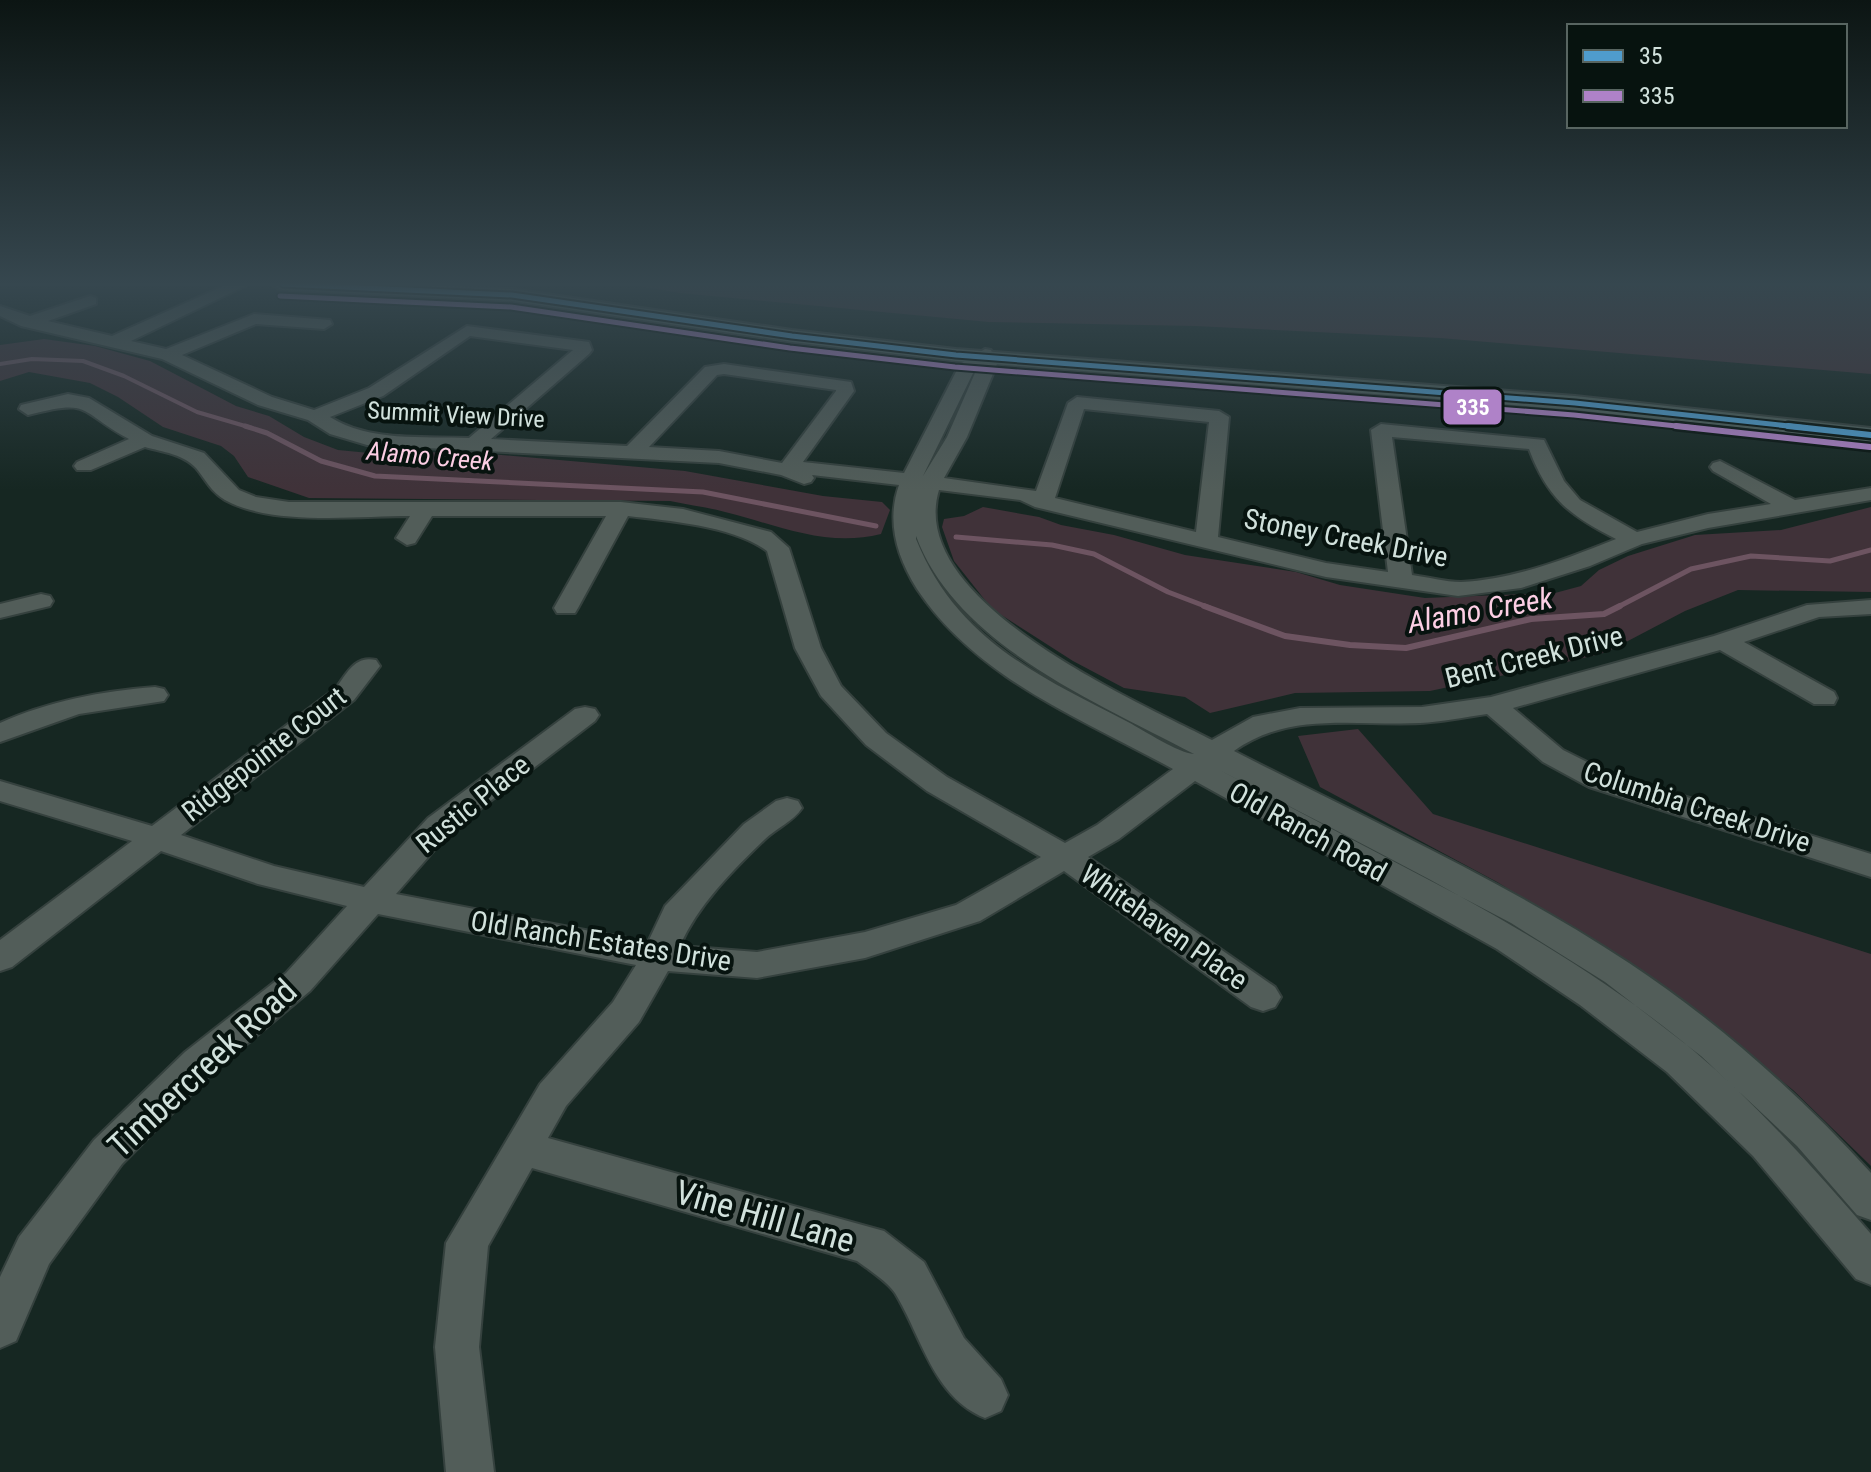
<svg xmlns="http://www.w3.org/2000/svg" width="1871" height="1472" font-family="'Roboto Condensed',sans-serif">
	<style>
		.green { fill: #403239 }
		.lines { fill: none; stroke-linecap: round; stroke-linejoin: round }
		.stream-far2 { stroke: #6d5461; stroke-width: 4 }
		.stream-far1 { stroke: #6d5461; stroke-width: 5 }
		.stream { stroke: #6d5461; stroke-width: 6 }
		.minor-casing { stroke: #35413e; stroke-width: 4 }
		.major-casing { stroke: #35413e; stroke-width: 4 }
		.minor { fill: #525d59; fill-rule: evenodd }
		.major { fill: #4e5f5b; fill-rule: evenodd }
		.bus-1-far1-casing { stroke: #07130f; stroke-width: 9 }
		.bus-1-casing { stroke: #07130f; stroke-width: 11 }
		.bus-2-far1-casing { stroke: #07130f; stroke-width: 9 }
		.bus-2-casing { stroke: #07130f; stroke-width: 11 }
		.bus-1-far1 { stroke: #4f9ccd; stroke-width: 5 }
		.bus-1 { stroke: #4f9ccd; stroke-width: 6 }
		.bus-2-far1 { stroke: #af82c8; stroke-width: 5 }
		.bus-2 { stroke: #af82c8; stroke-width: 6 }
		.labels { text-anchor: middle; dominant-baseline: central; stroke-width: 8; stroke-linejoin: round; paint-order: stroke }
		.far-street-label { font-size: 24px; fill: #d1e1dc; stroke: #07130f }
		.far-water-label { font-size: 26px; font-style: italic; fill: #fccee4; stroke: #07130f }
		.street-label { font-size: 28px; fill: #d1e1dc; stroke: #07130f }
		.water-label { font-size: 30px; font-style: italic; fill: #fccee4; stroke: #07130f }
		.near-street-label { font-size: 34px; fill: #d1e1dc; stroke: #07130f }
		.line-badge { stroke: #07130f; stroke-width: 3 }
		.badge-label { font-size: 22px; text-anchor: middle; font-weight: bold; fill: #fff }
	</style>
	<rect width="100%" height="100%" fill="#162722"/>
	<g class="green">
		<path d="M626,284H1871V374L1440,338L1195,326L989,322L680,293Z"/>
		<path d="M44,339L95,346L150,361L236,406L269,416L304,437L338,450L390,455L455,451L685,471L823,496L882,502L890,510L881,534C826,548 778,525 725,512C707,507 688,505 670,501L309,498L248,477L234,456L221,446L163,427L118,397L90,383L29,372L0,381V345Z"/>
		<path d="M983,507L1039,517L1061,525L1114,535L1185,555L1296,572L1340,585L1425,598L1555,593L1581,586L1599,570L1628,556L1695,535L1781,530L1871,507V592L1738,590L1685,611L1607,652L1576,660L1430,691L1295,693L1210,713L1185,697L1124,688L1073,661L992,609L954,561L942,527L944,519L964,516Z"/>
		<path d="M1358,729L1433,814L1871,954V1166L1793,1090L1643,971L1497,882L1320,787L1298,736Z"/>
	</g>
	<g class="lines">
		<path class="stream-far2" d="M0,364L32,359L83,361L124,376L197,412L252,428"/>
		<g class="stream-far1">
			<path d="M245,426L267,433L321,461L375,476L703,492L876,526"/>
			<path d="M956,537L1052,545L1094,554L1168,592L1210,608"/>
			<path d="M1616,608L1691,569L1751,556L1830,561L1871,550"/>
		</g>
		<path class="stream" d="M1204,606L1285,636L1350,645L1406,648L1531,619L1604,614L1620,606"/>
		<defs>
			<g id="minor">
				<path d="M228,284H249L131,341L166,349L254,314L330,320L332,324L324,329L256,324L182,355L272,397L314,410L369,388L467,326L589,342L592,350L589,354L491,439L627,446L705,367L724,364L851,382L854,391L803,462L904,473L960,364L985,349L991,350L997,364L967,437L944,478L1036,491L1068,403L1077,397L1219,411L1229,417L1218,537L1326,563L1388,572L1371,430L1381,424L1544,440L1564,481L1580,500L1637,532L1708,514L1771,504L1713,471L1710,467L1713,463L1720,461L1795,500L1871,488V500L1708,528L1642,544L1590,566L1521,588L1458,596L1326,577L1035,507L1020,500L939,490C905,601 1136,701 1212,740L1253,717L1300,708L1422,707L1491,697L1714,636L1807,605L1871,600V614L1819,617L1744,642L1834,692L1837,698L1834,704H1814L1720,650L1513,708L1563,750L1609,773L1871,854V877L1589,787L1543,762L1487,714C1465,717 1442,722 1420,723C1355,726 1289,711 1234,751C1366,819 1505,881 1629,963C1718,1022 1799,1094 1871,1173V1220L1857,1215L1797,1146L1701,1056L1605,982L1511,923L1214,767C1374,852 1554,934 1694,1051C1759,1106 1815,1170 1871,1234V1285L1856,1279L1753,1156L1667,1072L1580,1005L1497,949L1195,781L1119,839L1088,857L1275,987L1281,997L1275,1007L1263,1011L1251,1007L1064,871L980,921L865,958L757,978L668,971L639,1022L566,1106L548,1138L884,1231L924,1262L964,1338L1001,1379L1008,1395L1001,1411L985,1418C933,1397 922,1337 895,1293C887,1281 869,1270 857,1261L532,1168L488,1246L479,1347L494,1472H446L435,1347L446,1243L540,1084L613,1002L636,965L378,914L310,991L211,1074L122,1164L49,1264L16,1341L0,1348V1277L19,1237L94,1140L185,1052L286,973L347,906L258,884L161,851L12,967L0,971V940L132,841L0,801V781L152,826L336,688C347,673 355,655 376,660L380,666L354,700L181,835L274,866L364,887L428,818L575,709L585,707L595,709L599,715L595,721L450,832L396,894L648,942L665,906L744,824L776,801L787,798L798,801L802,808C793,822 776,828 764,840C733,870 697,906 680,946L757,952L865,932L956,905L1041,857L927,791L866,745L821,696L795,648L767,551C734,526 670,521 628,516L578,608L575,613H557L554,608L606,516H432L415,543L407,545L396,538L410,516C357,516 272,526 225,500C211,492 206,480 196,468C183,454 163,452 145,447L91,470H77L74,466L77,462L129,439C77,411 93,398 28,415L19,409L21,405L68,394L89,398L152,436L204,453L239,490L256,497L289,502H621L683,509L771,532L789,548L821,648L841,686L886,733L947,777L1065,843L1097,825L1173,769C1081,718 977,679 917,589C897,557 886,522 899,485L812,475L814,478L811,482L804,484L781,475L719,463L367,445L330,434L308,420L258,405L162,359L21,326L0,316V306L30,316L90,296L96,298V304L48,321L112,336ZM470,336L573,350L469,438C423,436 369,442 330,417L383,396ZM978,366L947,437L923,476L976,367ZM724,374L836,390V391L782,463L719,451L649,447L717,375ZM1084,409L1209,422L1196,532L1055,498ZM1392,437L1529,449C1548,499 1569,515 1616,539C1566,559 1515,579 1461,582C1445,582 1428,577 1412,575ZM916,536C956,645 1098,703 1194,754C1178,753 1145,731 1128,722C1038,676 956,639 916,539Z"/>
				<path d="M41,594L50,596L53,601L50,606L0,618V604Z"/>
				<path d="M155,687L164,689L168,695L164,701L79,714L0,742V723C49,701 102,691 155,687Z"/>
			</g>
			<path id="major" d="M272,284H403L512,289L792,330L956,349L1575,396L1871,428V442L1575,410L956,361L792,342L512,301L281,290Z"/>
		</defs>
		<use href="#minor" class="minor-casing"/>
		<use href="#major" class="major-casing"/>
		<use href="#minor" class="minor"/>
		<use href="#major" class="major"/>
		<defs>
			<path id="bus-1-far1" d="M283,284L512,295L792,336L956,355L1575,403L1807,428"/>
			<path id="bus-1" d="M1788,426L1871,435"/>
			<path id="bus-2-far1" d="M280,296L511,307L790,348L955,367L1574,415L1695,428"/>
			<path id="bus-2" d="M1676,426L1870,447"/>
		</defs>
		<use href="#bus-1-far1" class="bus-1-far1-casing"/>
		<use href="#bus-1" class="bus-1-casing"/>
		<use href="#bus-2-far1" class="bus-2-far1-casing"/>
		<use href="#bus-2" class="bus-2-casing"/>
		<use href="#bus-1-far1" class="bus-1-far1"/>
		<use href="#bus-1" class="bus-1"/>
		<use href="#bus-2-far1" class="bus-2-far1"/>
		<use href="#bus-2" class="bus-2"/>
	</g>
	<linearGradient id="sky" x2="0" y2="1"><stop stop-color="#0c1513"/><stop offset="0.58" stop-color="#36474f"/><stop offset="1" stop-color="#36474f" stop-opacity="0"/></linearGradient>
	<rect width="1871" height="490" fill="url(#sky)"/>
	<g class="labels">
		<g class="far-street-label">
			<text transform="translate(456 415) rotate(3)">Summit View Drive</text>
		</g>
		<g class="far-water-label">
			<text transform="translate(430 456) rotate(5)">Alamo Creek</text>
		</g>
		<g class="street-label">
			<text transform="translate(1346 538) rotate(11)">Stoney Creek Drive</text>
			<text transform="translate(1534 657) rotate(-14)">Bent Creek Drive</text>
			<text transform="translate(264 754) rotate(-38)">Ridgepointe Court</text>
			<text transform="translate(473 804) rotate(-39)">Rustic Place</text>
			<text transform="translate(1697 807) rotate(18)">Columbia Creek Drive</text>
			<text transform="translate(1308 832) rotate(29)">Old Ranch Road</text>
			<text transform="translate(1164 927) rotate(35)">Whitehaven Place</text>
			<text transform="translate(601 941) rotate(9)">Old Ranch Estates Drive</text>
		</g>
		<g class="water-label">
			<text transform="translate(1480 610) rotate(-10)">Alamo Creek</text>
		</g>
		<g class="near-street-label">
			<text transform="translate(202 1068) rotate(-43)">Timbercreek Road</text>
			<text transform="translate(765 1216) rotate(16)">Vine Hill Lane</text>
		</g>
	</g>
	<rect class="line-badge" x="1442" y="388" width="61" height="38" rx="8" fill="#af82c8"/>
	<g class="badge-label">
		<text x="1473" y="415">335</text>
	</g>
	<rect x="1567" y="24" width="280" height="104" fill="#07130f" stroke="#586561" stroke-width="2"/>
	<rect x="1583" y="50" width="40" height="12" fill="#4f9ccd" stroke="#586561" stroke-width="2"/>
	<text x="1639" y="64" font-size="24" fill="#d1e1dc">35</text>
	<rect x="1583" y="90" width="40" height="12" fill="#af82c8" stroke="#586561" stroke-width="2"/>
	<text x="1639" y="104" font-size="24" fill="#d1e1dc">335</text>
</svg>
